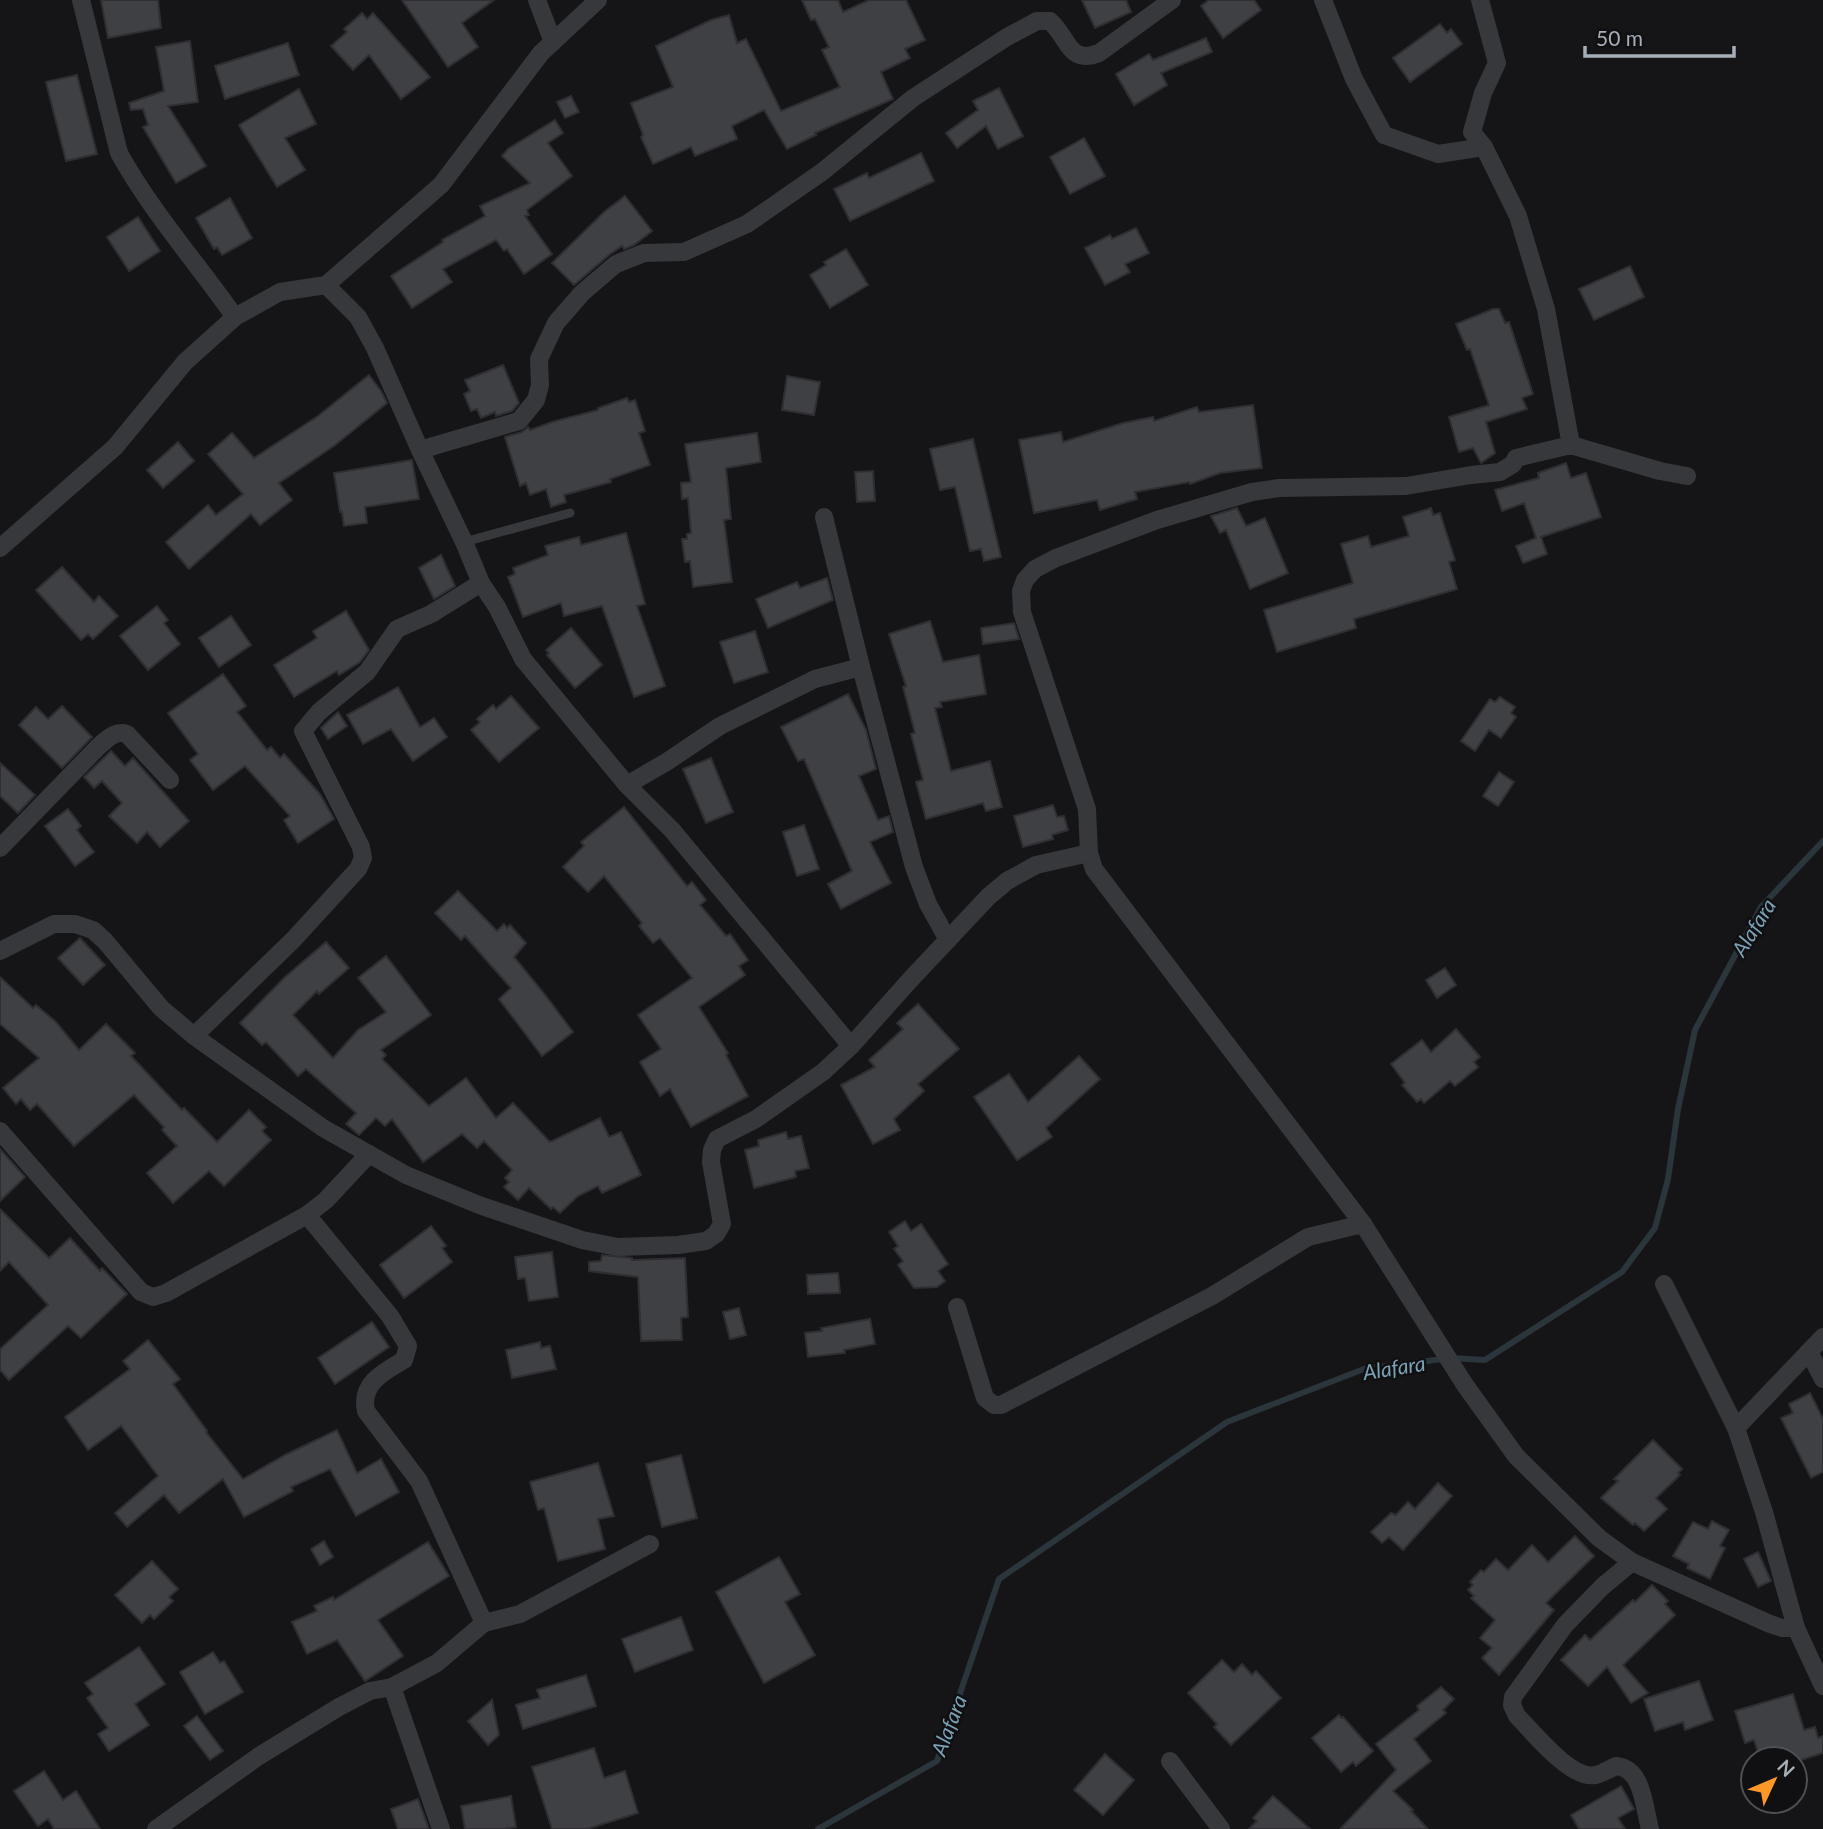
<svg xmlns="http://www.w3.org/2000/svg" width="1823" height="1829" font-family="Lato,sans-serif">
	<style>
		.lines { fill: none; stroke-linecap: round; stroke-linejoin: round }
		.stream { stroke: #2a363c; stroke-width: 6 }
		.building { fill: #3f4044; stroke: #2f2f33; stroke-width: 2 }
		.service { stroke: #36383c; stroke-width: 9 }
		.minor { stroke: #36383c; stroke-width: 18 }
		.labels { text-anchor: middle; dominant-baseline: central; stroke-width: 5; stroke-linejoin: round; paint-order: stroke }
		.water-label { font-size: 21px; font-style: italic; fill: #7ba2b5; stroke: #101012 }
	</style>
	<rect width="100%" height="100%" fill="#151517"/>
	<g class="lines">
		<path class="stream" d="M818,1829L937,1761L999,1579L1227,1422L1364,1369L1451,1358L1485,1360L1622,1272L1655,1228L1668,1179L1678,1109L1695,1030L1761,907L1823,841"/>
	</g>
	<g class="building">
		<path d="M101,0H158L161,28L108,38Z"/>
		<path d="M402,0H494L462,23L478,47L448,67Z"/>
		<path d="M802,0H838L843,12L869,0H906L925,40L905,49L910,58L881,72L893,99L815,133L816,135L787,149L764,110L732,126L737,139L695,156L691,147L653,164L641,137L643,135L631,103L673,87L656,46L711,20L729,15L737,43L746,39L781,111L840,87L822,50L829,47L815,19L811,20Z"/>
		<path d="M1082,0H1126L1131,12L1095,28Z"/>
		<path d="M1209,0H1254L1261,10L1223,38L1201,6Z"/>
		<path d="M362,13L367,19L373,13L430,77L401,99L369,55L353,70L331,46L347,32L344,29Z"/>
		<path d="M1440,24L1447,33L1451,29L1462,44L1410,82L1393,58Z"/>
		<path d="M1206,38L1212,52L1161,73L1167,85L1134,105L1116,74L1149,54L1153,60Z"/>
		<path d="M190,41L198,102L168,106L206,166L176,183L143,127L148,125L143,109L131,110L129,103L164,91L156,47Z"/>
		<path d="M288,43L299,75L225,99L215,66Z"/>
		<path d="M77,75L97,154L66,161L46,82Z"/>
		<path d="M999,88L1023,136L998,149L986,126L957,148L946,133L978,110L973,101Z"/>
		<path d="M299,89L316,124L285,138L305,170L277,187L239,125Z"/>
		<path d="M571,96L579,112L565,118L557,102Z"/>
		<path d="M555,120L563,133L548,143L572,176L527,210L529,215L525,216L552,254L524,274L507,249L504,251L496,240L443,269L452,282L412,308L391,276L443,242L442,240L485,216L480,206L530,183L502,156L508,149Z"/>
		<path d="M1084,138L1105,176L1070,194L1050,157Z"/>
		<path d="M921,153L934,181L850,221L834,189L867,173L869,178Z"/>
		<path d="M625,196L652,231L634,245L624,249L622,246L609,255L574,285L552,263L604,212Z"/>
		<path d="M230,198L252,238L222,255L217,247L214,249L196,218Z"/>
		<path d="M138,217L160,251L129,271L107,237Z"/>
		<path d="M1136,228L1149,253L1125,264L1130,272L1105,285L1085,248L1110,235L1112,239Z"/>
		<path d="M846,249L868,285L830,308L810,275L826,265L824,262Z"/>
		<path d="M1630,266L1644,297L1594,320L1579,289Z"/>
		<path d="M1493,309H1499L1505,323L1509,322L1533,394L1522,398L1527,409L1486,422L1495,453L1481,463L1473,448L1459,452L1449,417L1489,405L1470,349L1467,350L1456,324Z"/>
		<path d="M503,365L519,403L512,411L496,416L495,412L481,418L477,409L471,411L464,394L470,391L465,380Z"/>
		<path d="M369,375L381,391L387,403L334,446L279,483L292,500L260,525L251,514L189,569L166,542L208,505L216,515L243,494L208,454L232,433L254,458L318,416Z"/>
		<path d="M787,376L820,382L814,415L782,410Z"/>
		<path d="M627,398L629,402L635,400L645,431L639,433L650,465L610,479L611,482L564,495L566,502L551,507L546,489L530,495L526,483L520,486L505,437L522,432L528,427L530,430L552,422L598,410V408Z"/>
		<path d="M1253,405L1262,468L1220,473L1190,484L1189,482L1135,492L1137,499L1100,510L1097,500L1034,513L1019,440L1061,432L1063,442L1123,423L1153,417L1154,421L1197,407L1199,412Z"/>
		<path d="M757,433L761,462L726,468L731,519L724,520L732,582L693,587L690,561L685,562L682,539H687V534L691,533L688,498L682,499L681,483L691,482L685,444Z"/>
		<path d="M973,439L1001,557L984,561L981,549L970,551L955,487L940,490L930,449Z"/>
		<path d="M178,442L194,461L163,488L147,470Z"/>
		<path d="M412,460L419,499L365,507L367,523L344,526L342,512H340L334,473Z"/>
		<path d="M1566,463L1571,478L1586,473L1601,517L1541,537L1547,554L1523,563L1516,546L1536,538L1524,503L1502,511L1495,490L1539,478L1538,473Z"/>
		<path d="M873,471L875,501L857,502L855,472Z"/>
		<path d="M1237,508L1246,526L1265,518L1288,573L1250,589L1226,530L1220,533L1211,516Z"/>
		<path d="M1431,508L1433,515L1440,513L1455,560L1449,562L1457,589L1354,619L1356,628L1277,652L1264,610L1353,583L1341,544L1368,536L1371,547L1409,536L1403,517Z"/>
		<path d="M626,533L645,604L637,606L665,686L634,697L602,606L564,616L561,603L523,617L508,577L515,574L513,568L548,555L545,546L579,537L581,545Z"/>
		<path d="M441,555L455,586L434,599L419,568Z"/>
		<path d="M62,567L94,602L99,596L118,616L93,639L88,634L81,640L36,590Z"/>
		<path d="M827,578L833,600L768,628L756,599L797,582L800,588Z"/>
		<path d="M157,606L168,620L164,623L180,644L148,670L120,636Z"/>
		<path d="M346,611L369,650L360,662L339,675L337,671L294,697L274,665L317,638L313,631Z"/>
		<path d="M231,616L251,645L219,667L199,638Z"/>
		<path d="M930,621L943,662L979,655L986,694L940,702L942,707L935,708L951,771L990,761L1002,807L986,811L983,803L926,819L916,782L923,780L911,734L915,733L903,687L906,686L889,634Z"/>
		<path d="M1014,623L1019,639L983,644L981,628Z"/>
		<path d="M571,628L602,665L575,688L547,655L549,653L546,650Z"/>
		<path d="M755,631L768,672L734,683L720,642Z"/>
		<path d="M223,674L246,706L237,712L267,750L271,747L280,758L284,754L320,794L334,819L298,843L284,820L290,816L245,766L213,790L190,760L198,754L168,713Z"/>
		<path d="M398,687L420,727L434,718L447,737L413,761L391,729L363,744L347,715Z"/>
		<path d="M848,694L866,730L876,769L859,776L878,820L889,816L893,832L870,842L891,883L841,909L828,884L852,871L804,759L798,761L781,727Z"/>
		<path d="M511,696L539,728L499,762L471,730L480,722L477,719L493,705L496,709Z"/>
		<path d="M1500,697L1515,707L1511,713L1516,717L1501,738L1489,730L1475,751L1461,741L1490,699L1495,702Z"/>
		<path d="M62,706L92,737L62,768L19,725L36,707L48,719Z"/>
		<path d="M338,712L347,726L328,739L321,728Z"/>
		<path d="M111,751L125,766L133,758L189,821L160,847L147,832L137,843L109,816L122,803L102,781L94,788L84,777Z"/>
		<path d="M711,758L733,812L706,823L683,769Z"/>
		<path d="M0,763L35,795L18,813L0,796Z"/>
		<path d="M1499,772L1514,782L1498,806L1483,796Z"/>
		<path d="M1053,805L1057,817L1064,816L1068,830L1052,835L1053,839L1023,847L1014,816Z"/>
		<path d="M624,807L687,886L692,882L706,900L700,905L726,936L730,934L748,960L739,966L745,975L699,1007L728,1053L726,1055L748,1096L691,1127L670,1089L660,1096L640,1062L661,1049L638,1015L692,978L660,938L653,943L639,926L642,923L604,876L588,892L563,867L584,846L581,842Z"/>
		<path d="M68,809L81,826L77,830L94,852L75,866L45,826Z"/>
		<path d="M804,825L819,869L797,876L783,832Z"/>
		<path d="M458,891L497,931L504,924L507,928L510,925L526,943L514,957L546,996L573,1032L542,1056L499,999L511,988L465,936L461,940L435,913Z"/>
		<path d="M80,938L105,965L83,985L58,958Z"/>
		<path d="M326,942L349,968L319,994L317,991L293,1015L333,1058L358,1030L386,1012L358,978L386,956L431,1015L381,1050L386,1055L382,1059L429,1106L466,1078L496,1118L513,1103L550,1142L600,1118L609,1137L621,1132L641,1175L602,1193L598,1186L578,1196L560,1213L553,1207L551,1209L529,1188L518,1200L504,1187L509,1182L505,1178L512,1170L484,1141L477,1148L462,1134L423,1162L392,1119L385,1126L376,1118L359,1135L346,1124L356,1113L306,1069L298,1076L266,1042L262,1045L240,1023L285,977Z"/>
		<path d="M1445,968L1456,985L1437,998L1426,980Z"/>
		<path d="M0,977L33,1008L36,1005L56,1022L79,1050L106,1024L135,1053L131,1056L182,1110L184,1108L217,1142L249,1110L266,1127L262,1131L271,1140L224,1186L209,1171L173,1203L147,1173L177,1146L162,1130L164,1127L134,1095L74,1146L37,1104L30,1110L21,1099L16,1104L3,1088L39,1058L0,1024Z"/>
		<path d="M918,1004L959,1049L918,1084L924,1091L894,1119L900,1130L873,1144L841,1085L875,1067L869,1060L903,1029L897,1023Z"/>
		<path d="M1456,1029L1480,1057L1474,1062L1478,1067L1455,1086L1450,1081L1424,1103L1421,1099L1417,1102L1402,1085L1405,1083L1391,1064L1422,1040L1431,1052Z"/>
		<path d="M1079,1056L1100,1079L1046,1128L1052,1137L1017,1160L974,1097L1009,1074L1028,1102Z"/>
		<path d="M786,1132L788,1139L801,1136L809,1168L795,1171L796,1177L754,1188L745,1150L759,1146L758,1140Z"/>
		<path d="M0,1149L25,1177L0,1201Z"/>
		<path d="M0,1209L49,1258L70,1238L100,1271L102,1268L127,1294L81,1338L68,1326L9,1380L0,1370V1349L48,1305L9,1262L0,1271Z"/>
		<path d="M905,1221L911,1231L921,1224L948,1264L938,1271L945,1281L937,1287L914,1288L898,1265L903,1261L894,1249L898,1246L889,1232Z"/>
		<path d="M431,1226L446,1246L442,1248L452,1262L404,1298L380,1265Z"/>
		<path d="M552,1252L558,1297L529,1301L525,1278L518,1279L515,1257Z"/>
		<path d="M602,1255L632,1258V1260L685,1258L688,1317L681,1318L682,1340L641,1341L638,1277L589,1271V1262L601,1261Z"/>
		<path d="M838,1273L840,1293L808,1294L807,1275Z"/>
		<path d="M739,1308L746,1335L730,1339L723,1312Z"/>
		<path d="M870,1319L875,1344L844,1350L845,1353L808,1357L805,1333L822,1331L821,1328Z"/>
		<path d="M372,1322L389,1347L335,1384L318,1358Z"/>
		<path d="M148,1340L180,1379L173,1384L207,1431L206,1432L243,1479L287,1454L337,1430L357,1473L381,1459L399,1492L356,1516L330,1469L291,1487L293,1491L244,1517L223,1479L179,1513L164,1495L127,1527L115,1513L158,1476L121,1426L88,1450L65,1417L130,1369L123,1361Z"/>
		<path d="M540,1342L541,1348L550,1346L556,1369L512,1378L506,1350Z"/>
		<path d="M1810,1393L1823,1419V1472L1811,1478L1781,1418L1793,1413L1789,1404Z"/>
		<path d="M1653,1440L1682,1469L1678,1473L1680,1475L1656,1498L1667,1509L1644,1531L1635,1523L1633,1525L1601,1498L1618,1481L1614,1479Z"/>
		<path d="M681,1455L697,1518L662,1527L646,1464Z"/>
		<path d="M598,1463L614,1516L598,1519L605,1549L558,1561L544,1508L538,1510L530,1482Z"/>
		<path d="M1438,1483L1452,1496L1403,1550L1389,1537L1382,1543L1371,1532L1391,1513L1396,1515L1408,1502L1415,1509Z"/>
		<path d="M1712,1521L1729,1530L1720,1546L1725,1548L1710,1579L1687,1568L1689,1564L1673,1556L1693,1522L1708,1529Z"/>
		<path d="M1575,1536L1594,1556L1546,1603L1554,1610L1499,1675L1482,1658L1492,1648L1480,1638L1495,1620L1471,1598L1474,1596L1468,1590L1473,1585L1470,1582L1481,1570L1484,1572L1496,1559L1508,1570L1532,1545L1548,1562Z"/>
		<path d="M324,1541L333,1557L320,1565L311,1549Z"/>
		<path d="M428,1542L449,1576L378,1620L403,1656L365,1681L337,1640L307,1654L292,1622L317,1611L314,1606L333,1597L334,1600Z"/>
		<path d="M1758,1552L1771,1581L1758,1587L1744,1559Z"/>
		<path d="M779,1557L800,1594L785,1602L815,1655L764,1683L716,1592Z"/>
		<path d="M152,1561L178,1589L169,1597L173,1601L154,1619L150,1615L142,1623L115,1595Z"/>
		<path d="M1652,1585L1668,1601L1665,1604L1675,1615L1623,1665L1648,1693L1631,1703L1607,1667L1588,1686L1561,1660L1585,1635L1590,1640L1633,1600L1635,1602Z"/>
		<path d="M681,1617L693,1650L635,1672L622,1639Z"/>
		<path d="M139,1647L165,1684L135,1704L149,1725L109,1751L98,1734L108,1728L87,1698L93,1694L85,1683Z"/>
		<path d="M213,1652L220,1663L224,1661L243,1692L205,1714L180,1672Z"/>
		<path d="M1222,1660L1234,1672L1242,1664L1252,1675L1256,1671L1281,1698L1231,1745L1214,1727L1217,1724L1188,1693Z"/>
		<path d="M586,1675L596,1706L523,1729L516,1705L540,1698L537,1690Z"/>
		<path d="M1699,1681L1713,1720L1685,1730L1683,1722L1655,1731L1644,1699Z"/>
		<path d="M1441,1687L1454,1699L1443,1710L1446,1713L1414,1739L1431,1761L1393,1791L1413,1810L1411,1811L1428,1829H1340L1396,1770L1376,1744L1419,1710L1417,1706Z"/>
		<path d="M1793,1694L1804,1730L1815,1727L1818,1738L1823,1736V1753L1795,1762V1759H1760L1754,1740L1745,1743L1735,1711Z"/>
		<path d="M492,1700L499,1735L488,1745L468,1721Z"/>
		<path d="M1339,1715L1341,1718L1343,1717L1373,1751L1356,1766L1353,1762L1341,1772L1312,1738Z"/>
		<path d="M197,1716L223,1751L210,1760L184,1726Z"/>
		<path d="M594,1748L604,1778L625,1771L638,1813L587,1829H552L532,1767Z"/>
		<path d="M1105,1754L1134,1780L1103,1815L1074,1790Z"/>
		<path d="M44,1771L63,1800L76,1791L100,1829H54L48,1819L38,1826L14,1791Z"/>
		<path d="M1621,1786L1634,1809L1618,1818L1625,1829H1579L1571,1815Z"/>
		<path d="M511,1796L516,1827L504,1829H465L461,1806Z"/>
		<path d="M1273,1796L1310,1829H1249L1257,1821L1253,1818Z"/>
		<path d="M418,1799L429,1829H398L391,1809Z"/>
	</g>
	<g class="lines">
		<path class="service" d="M464,542L570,513"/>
		<g class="minor">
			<path d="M81,0L119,153C151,211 197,263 235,317"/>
			<path d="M537,0L553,42"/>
			<path d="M1323,0L1354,79L1384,135L1438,154L1484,147L1518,216L1546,309L1571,445"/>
			<path d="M1480,0L1497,63L1483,93L1472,132L1484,147"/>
			<path d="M326,285L358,317L375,348L420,450L464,542L481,583L497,607L523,659L627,785L672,830L851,1046"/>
			<path d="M420,450L519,421L536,400L540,385L539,359L556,323L582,293L616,264L644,253L684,252L747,224L822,172L913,98L1007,37L1037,21H1050C1069,38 1068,65 1099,53L1172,0"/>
			<path d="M1687,476L1660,471L1571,445L1516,458L1513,464L1500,472L1471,475L1406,486L1279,488L1252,492L1157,520L1056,558L1035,569L1025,580L1021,591L1022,612L1087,809L1089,853L1094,869L1363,1224L1465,1385L1516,1456L1599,1538L1632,1562L1770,1624L1782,1628H1796"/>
			<path d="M824,517L861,667L914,867L928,904L948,940"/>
			<path d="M0,548L115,447L185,362L235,317L280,292L326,285L441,185L541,53L598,0"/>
			<path d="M627,785L668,761L720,726L815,679L861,667"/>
			<path d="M0,848L98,747C107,739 115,730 127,734L170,780"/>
			<path d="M0,951L54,924H75L93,930L105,941L161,1008L194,1036L323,1128L406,1175L479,1205L582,1240L618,1247L678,1245L706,1241L716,1234L722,1224L711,1162L712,1150L717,1139L756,1119L823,1072L851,1046L910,980L988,897L1007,881L1036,865L1089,853"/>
			<path d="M194,1036L293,940L358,869L363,858L361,847L303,731L319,712L367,672L397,629L431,614L481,583"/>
			<path d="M0,1131L141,1292L153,1297L166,1293L307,1215"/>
			<path d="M369,1154L326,1200L307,1215L390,1316L408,1346L404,1360C383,1372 360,1384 366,1411L419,1481L484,1623"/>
			<path d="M1664,1284L1736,1428L1764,1512L1796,1628L1823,1686"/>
			<path d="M957,1307L985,1398L994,1405H1001L1212,1296L1308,1237L1363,1224"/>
			<path d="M1809,1352L1823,1379"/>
			<path d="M1736,1428L1823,1337"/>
			<path d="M1632,1562L1603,1586L1565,1625L1513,1697L1512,1705L1517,1716C1533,1732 1571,1780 1595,1775C1602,1774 1609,1769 1616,1766C1643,1768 1644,1807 1650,1829"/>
			<path d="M392,1687L441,1829"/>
			<path d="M1170,1761L1221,1829"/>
			<path d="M156,1829L259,1756L339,1707L370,1691L392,1687L437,1663L484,1623L520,1614L650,1544"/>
		</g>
	</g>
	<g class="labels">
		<g class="water-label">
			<text transform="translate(1753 927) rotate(-58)">Alafara</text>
			<text transform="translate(1394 1367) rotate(-9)">Alafara</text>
			<text transform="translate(948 1725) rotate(-69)">Alafara</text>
		</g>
	</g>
	<g transform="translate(1774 1780) rotate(46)"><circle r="33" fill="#101012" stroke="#4c4f54" stroke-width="2"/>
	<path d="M0-5L12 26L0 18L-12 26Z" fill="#fd9727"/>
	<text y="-10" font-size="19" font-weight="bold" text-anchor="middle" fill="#a6aeb8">N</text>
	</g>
	<path d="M1585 46v10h149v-10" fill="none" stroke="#a6aeb8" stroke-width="3.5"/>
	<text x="1596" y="46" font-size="21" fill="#a6aeb8" stroke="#101012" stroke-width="5" paint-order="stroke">50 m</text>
</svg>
